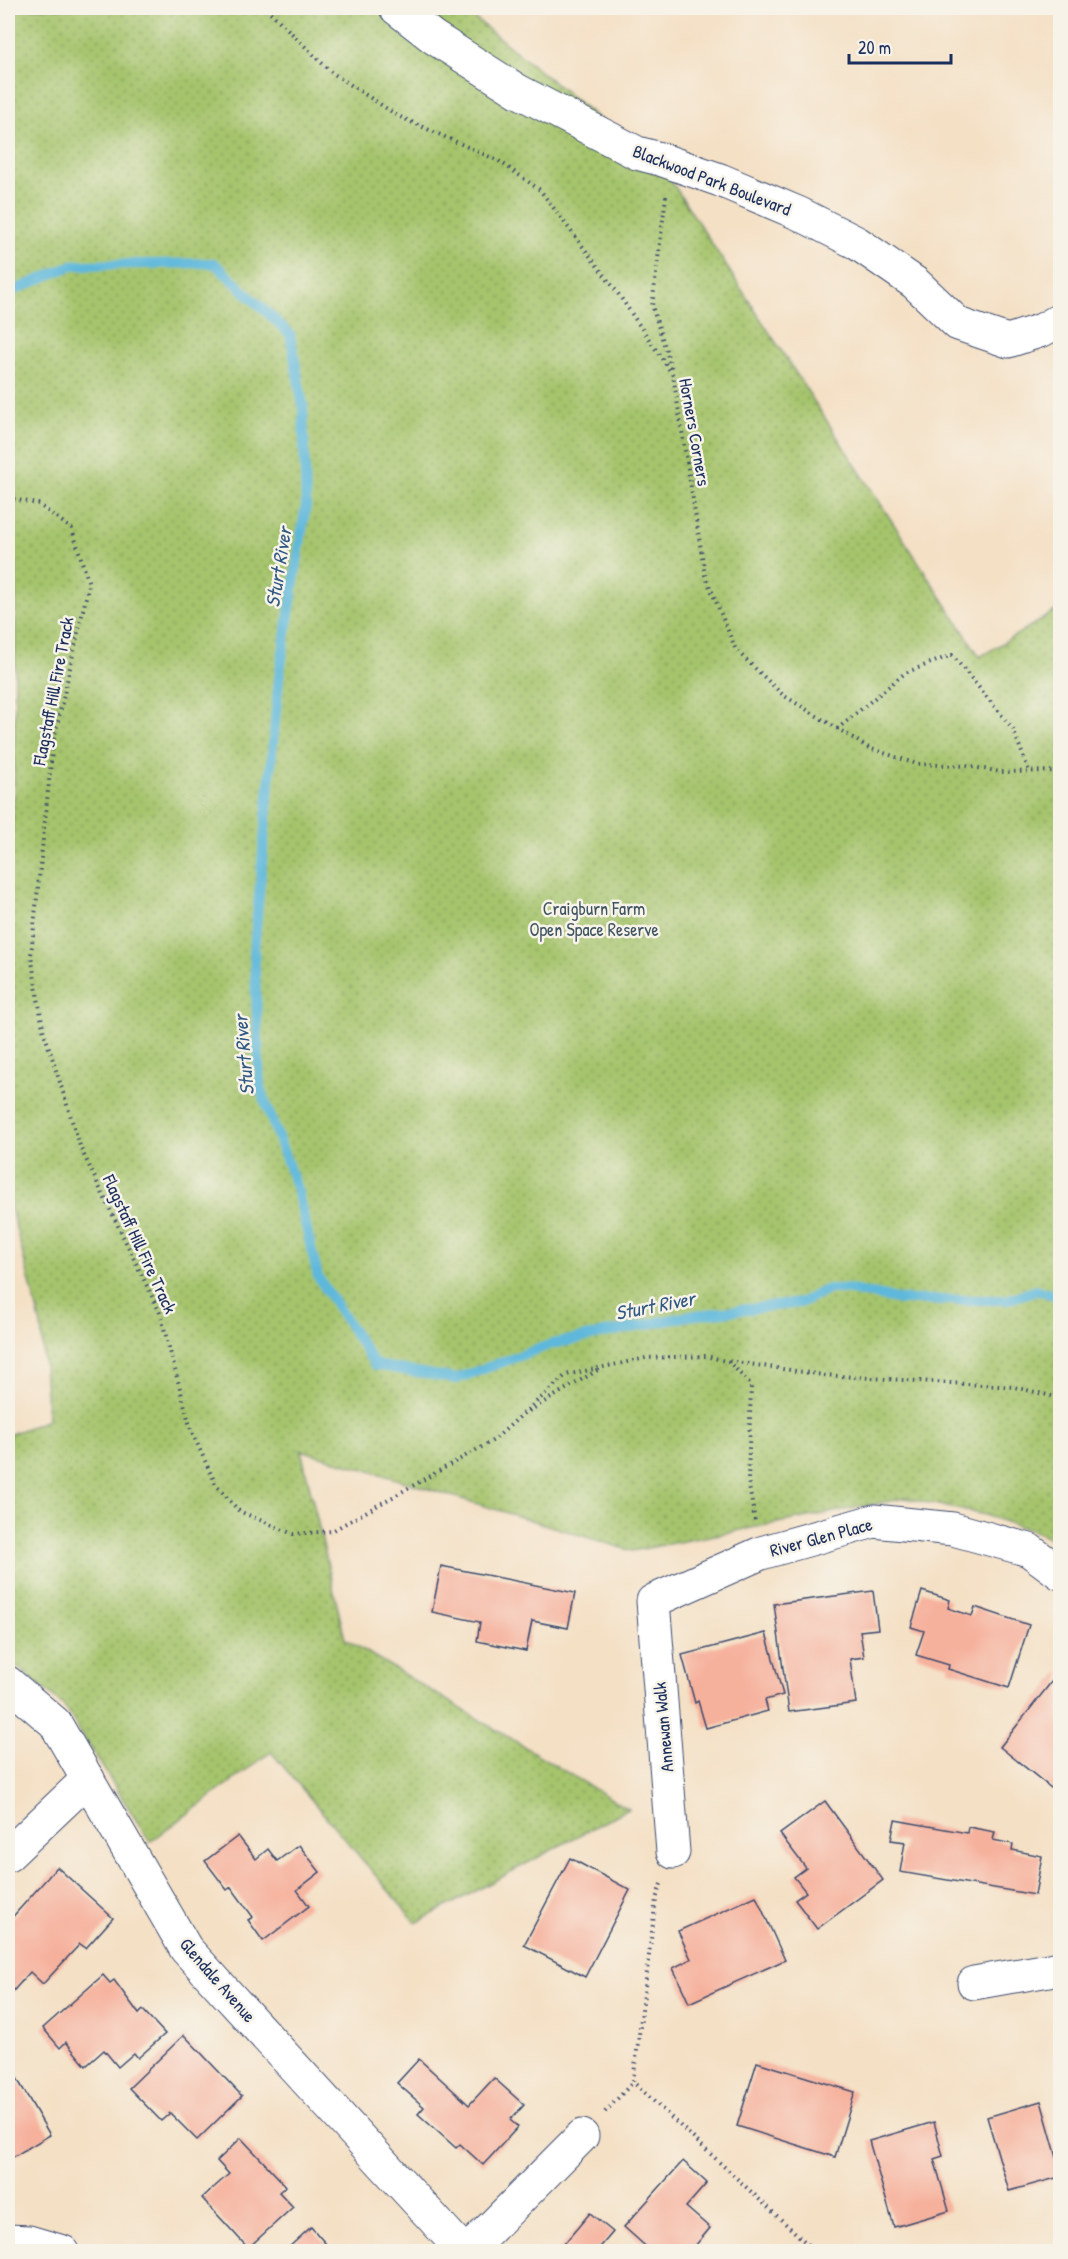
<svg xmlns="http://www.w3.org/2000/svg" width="1068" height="2259" font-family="'Patrick Hand',sans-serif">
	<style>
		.park { fill: url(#park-dots); stroke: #607a65; stroke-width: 1.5 }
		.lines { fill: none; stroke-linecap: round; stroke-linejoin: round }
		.stream { stroke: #5db8db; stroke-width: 10 }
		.building { fill: #f6b19c }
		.minor-casing { stroke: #3c4a6d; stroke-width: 35 }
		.path { stroke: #3c4a6d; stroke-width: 4; stroke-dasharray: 1.5 4.5; stroke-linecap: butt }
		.minor { stroke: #fff; stroke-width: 33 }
		.labels { text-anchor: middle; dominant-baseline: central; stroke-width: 5; stroke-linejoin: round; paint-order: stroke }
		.street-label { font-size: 18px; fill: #1b2f5e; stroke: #f7f3e8 }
		.park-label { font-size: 18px; fill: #3e5462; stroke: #f7f3e8 }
		.water-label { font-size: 20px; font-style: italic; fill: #2f5884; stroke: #f7f3e8 }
	</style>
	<defs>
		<pattern id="park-dots" width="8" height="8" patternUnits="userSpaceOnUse" patternTransform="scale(1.5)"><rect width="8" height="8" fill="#a5c46c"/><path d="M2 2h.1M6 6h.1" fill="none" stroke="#86a05c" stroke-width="1.8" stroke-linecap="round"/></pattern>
	</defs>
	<rect width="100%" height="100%" fill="#f7f3e8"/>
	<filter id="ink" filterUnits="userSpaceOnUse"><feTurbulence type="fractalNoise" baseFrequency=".0167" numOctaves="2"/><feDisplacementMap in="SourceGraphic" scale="12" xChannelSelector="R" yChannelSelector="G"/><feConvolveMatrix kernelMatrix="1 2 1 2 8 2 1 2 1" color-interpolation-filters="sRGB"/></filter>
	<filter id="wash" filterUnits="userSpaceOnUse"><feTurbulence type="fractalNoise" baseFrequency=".008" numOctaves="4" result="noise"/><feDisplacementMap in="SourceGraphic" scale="24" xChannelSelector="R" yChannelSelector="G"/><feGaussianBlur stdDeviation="1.35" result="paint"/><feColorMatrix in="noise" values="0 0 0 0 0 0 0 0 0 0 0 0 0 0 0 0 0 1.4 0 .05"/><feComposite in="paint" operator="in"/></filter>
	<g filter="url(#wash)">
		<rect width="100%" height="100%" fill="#f4e0c5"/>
		<path class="park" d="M8,8H462L666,173L980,657L1060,608V1548L1045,1535L985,1515L906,1498L632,1551L301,1450L345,1639L628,1809L416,1923L271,1752L150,1842L64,1706L8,1659V1435L48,1420L41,1325L8,1197V878L14,794L16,561H8Z"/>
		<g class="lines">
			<path class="stream" d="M8,293L73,265L214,263L290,334L303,406L306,505L279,678L254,949L260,1088L297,1189L318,1277L375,1365L456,1379L552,1344L688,1316L800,1303L828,1289H846L901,1300H1006L1037,1290L1060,1297"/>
		</g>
		<g id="blocks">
			<g class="building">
				<path d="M441,1566L575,1593L568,1628L532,1621L526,1651L477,1641L480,1622L432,1612Z"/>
				<path d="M873,1591L878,1629L860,1631L864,1657L850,1659L856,1703L789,1712L774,1604Z"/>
				<path d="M922,1591L950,1600L948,1608L972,1616L975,1607L1029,1625L1009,1688L948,1669L949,1665L916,1655L924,1631L911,1627Z"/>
				<path d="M766,1633L783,1695L765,1700L768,1711L706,1728L698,1701L695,1703L682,1655Z"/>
				<path d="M1060,1671V1759L1058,1763L1060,1765V1787L1056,1792L1000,1747Z"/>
				<path d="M825,1801L883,1880L817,1929L795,1900L806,1892L794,1877L806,1868L780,1834Z"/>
				<path d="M895,1820L967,1833L968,1827L995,1832L993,1840L1013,1844L1012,1850L1042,1856L1035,1895L900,1872L905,1842L891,1840Z"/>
				<path d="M238,1836L256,1859L268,1849L277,1861L299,1845L320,1872L297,1890L309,1906L263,1941L248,1920L253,1917L231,1887L227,1890L205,1861Z"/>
				<path d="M570,1858L630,1890L585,1977L524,1945Z"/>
				<path d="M57,1867L113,1918L86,1948L80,1944L43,1984L30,1972L8,1997V1922Z"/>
				<path d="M756,1896L785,1960L689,2003L673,1968L691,1959L678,1931Z"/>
				<path d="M103,1975L110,1983L114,1980L139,2014L143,2010L165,2034L138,2058L134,2053L118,2067L104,2050L86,2066L66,2042L60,2048L43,2028Z"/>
				<path d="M184,2035L242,2096L197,2140L170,2113L161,2121L129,2088Z"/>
				<path d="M419,2059L469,2105L494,2078L524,2105L510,2120L518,2127L483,2165L460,2144L456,2148L418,2114L424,2107L397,2083Z"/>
				<path d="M757,2062L855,2092L835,2157L737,2126Z"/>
				<path d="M8,2063L50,2135L8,2160Z"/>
				<path d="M1041,2101L1060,2168V2177L1009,2191L987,2117Z"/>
				<path d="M934,2122L943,2156L934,2159L949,2211L894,2227L869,2141Z"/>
				<path d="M241,2138L286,2186L279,2192L293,2207L248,2248L202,2198L229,2174L217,2161Z"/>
				<path d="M683,2161L707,2183L686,2207L710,2228L690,2252H652L624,2227Z"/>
				<path d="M590,2213L613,2232L596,2252H557Z"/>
				<path d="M311,2227L333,2252H290L287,2249Z"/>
			</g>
		</g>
	</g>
	<g filter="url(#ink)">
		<use href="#blocks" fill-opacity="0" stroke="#3c4a6d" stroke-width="1.5"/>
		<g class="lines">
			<defs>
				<g id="minor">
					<path d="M396,8L433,37L518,91L637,153L660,159L720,180L800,214L857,243L915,283L958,324L1008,341L1042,330L1060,320"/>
					<path d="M8,1683L55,1723L186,1949L464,2252"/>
					<path d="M673,1852L653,1601L761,1553L874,1521L953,1529L1029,1550L1060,1573"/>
					<path d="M8,1855L88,1779"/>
					<path d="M974,1983L1060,1968"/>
					<path d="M8,2241L29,2242L63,2252"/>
					<path d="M467,2252L582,2136"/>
				</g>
			</defs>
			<use href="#minor" class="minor-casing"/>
			<g class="path">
				<path d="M266,8L331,72L398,116L499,161L540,190L617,292L673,375L705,575L736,650L783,695L869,748L917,764L967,766L1001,772L1060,771"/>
				<path d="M666,196L652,306L672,370"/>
				<path d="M8,498L38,504L72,529L89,584L53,743L31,955L43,1029L81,1149L160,1313L191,1430L216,1485L239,1511L293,1534L332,1531L494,1440L566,1375L646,1358L706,1356L729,1362L751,1385L748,1480L755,1521"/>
				<path d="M837,729L905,673L952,655L1013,729L1029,771"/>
				<path d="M729,1361L823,1375L1014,1387L1060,1398"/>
				<path d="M529,1411L598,1370"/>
				<path d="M661,1884L656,1899L633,2082L816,2252"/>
				<path d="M605,2112L633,2082"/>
			</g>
			<use href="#minor" class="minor"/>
		</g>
	</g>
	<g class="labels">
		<g class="street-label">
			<text transform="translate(712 180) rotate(21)">Blackwood Park Boulevard</text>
			<text transform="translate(695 432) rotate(80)">Horners Corners</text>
			<text transform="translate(53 691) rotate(-79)">Flagstaff Hill Fire Track</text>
			<text transform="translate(140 1244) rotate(65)">Flagstaff Hill Fire Track</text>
			<text transform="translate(821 1537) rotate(-15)">River Glen Place</text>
			<text transform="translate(663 1727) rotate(-95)">Annewan Walk</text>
			<text transform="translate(218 1980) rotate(49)">Glendale Avenue</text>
		</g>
		<g class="park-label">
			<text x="594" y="908">Craigburn Farm<tspan x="594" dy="21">Open Space Reserve</tspan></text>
		</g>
		<g class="water-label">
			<text transform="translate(278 567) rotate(-81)">Sturt River</text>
			<text transform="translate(243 1055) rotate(-95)">Sturt River</text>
			<text transform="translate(655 1305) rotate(-11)">Sturt River</text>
		</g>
	</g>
	<rect width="1068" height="2259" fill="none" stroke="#f7f3e8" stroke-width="30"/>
	<path d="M849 54v9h102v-9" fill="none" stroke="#1b2f5e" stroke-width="3"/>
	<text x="858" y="54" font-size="18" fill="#1b2f5e" stroke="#f7f3e8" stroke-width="4.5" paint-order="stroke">20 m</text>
</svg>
